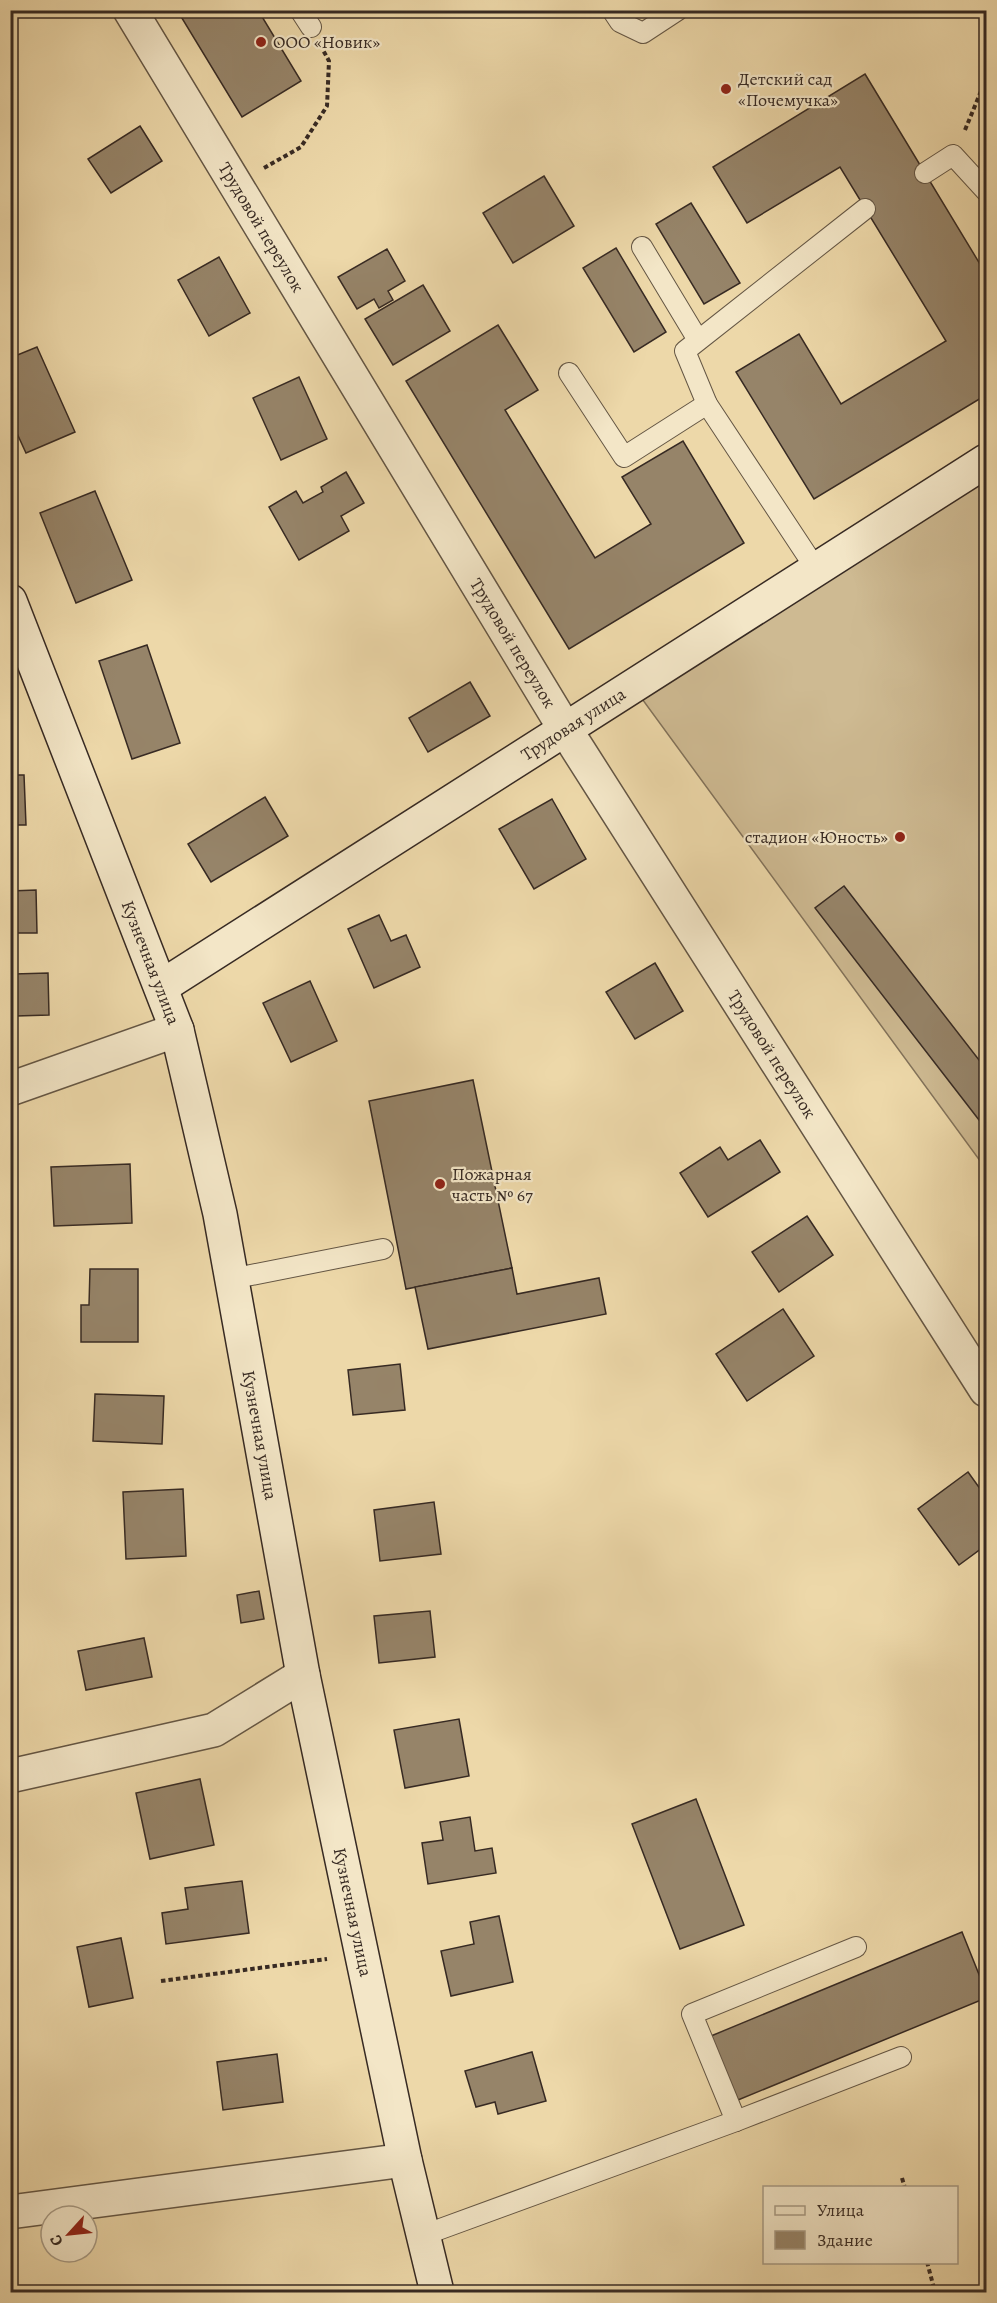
<svg xmlns="http://www.w3.org/2000/svg" width="997" height="2303" font-family="Alegreya,serif">
	<style>
		.garden { fill: #ceba92; stroke: #82725a; stroke-width: 1.5 }
		.building { fill: #968469; stroke: #372a23; stroke-width: 1.5 }
		.lines { fill: none; stroke-linecap: round; stroke-linejoin: round }
		.lane-casing { stroke: #645644; stroke-width: 22 }
		.street-casing { stroke: #645644; stroke-width: 36 }
		.secondary-casing { stroke: #372a23; stroke-width: 36 }
		.path { stroke: #372a23; stroke-width: 4; stroke-dasharray: 4.5 3; stroke-linecap: butt }
		.lane { stroke: #f3e6c7; stroke-width: 20 }
		.street { stroke: #f3e6c7; stroke-width: 33 }
		.secondary { stroke: #f3e6c7; stroke-width: 33 }
		.poi-dot { fill: #8f2418; stroke: #f3e6c7; stroke-width: 2 }
		.labels { text-anchor: middle; dominant-baseline: central; stroke-width: 4.5; stroke-linejoin: round; paint-order: stroke }
		.poi-label { font-size: 18px; fill: #372a23; stroke: #f3e6c7; text-anchor: start }
		.street-label { font-size: 18px; fill: #372a23; stroke: #f3e6c7 }
	</style>
	<rect width="100%" height="100%" fill="#edd8a9"/>
	<filter id="stains"><feTurbulence type="fractalNoise" baseFrequency=".00333" numOctaves="4"/><feColorMatrix values="0 0 0 0 .2 0 0 0 0 .09 0 0 0 0 .02 0 0 0 .5 -.17"/></filter>
	<radialGradient id="worn" r=".72"><stop offset=".6" stop-color="#630" stop-opacity="0"/><stop offset="1" stop-color="#630" stop-opacity=".3"/></radialGradient>
	<path class="garden" d="M986,477V1169L637,692Z"/>
	<g class="building">
		<path d="M177,10H258L301,81L242,117Z"/>
		<path d="M865,74L986,274V395L814,499L736,372L799,334L841,404L946,341L840,167L747,223L713,167Z"/>
		<path d="M140,126L162,161L111,193L88,159Z"/>
		<path d="M544,176L574,226L513,263L483,213Z"/>
		<path d="M691,203L740,283L704,304L656,224Z"/>
		<path d="M616,248L666,332L634,352L583,268Z"/>
		<path d="M387,249L405,281L388,291L393,300L379,308L374,299L357,309L338,277Z"/>
		<path d="M219,257L250,313L209,336L178,280Z"/>
		<path d="M423,285L450,331L393,365L365,319Z"/>
		<path d="M498,325L538,390L505,410L595,558L651,524L622,477L683,441L744,543L569,649L406,381Z"/>
		<path d="M37,347L75,432L26,453L10,418V358Z"/>
		<path d="M299,377L327,439L281,460L253,398Z"/>
		<path d="M346,472L364,503L341,516L349,531L299,560L269,507L296,491L303,503L323,492L321,487Z"/>
		<path d="M95,491L132,580L76,603L40,513Z"/>
		<path d="M147,645L180,743L132,759L99,661Z"/>
		<path d="M470,682L490,716L428,752L409,718Z"/>
		<path d="M10,775H24L26,825H10Z"/>
		<path d="M265,797L288,836L211,882L188,844Z"/>
		<path d="M552,799L586,859L534,889L499,829Z"/>
		<path d="M844,886L986,1069V1129L815,908Z"/>
		<path d="M36,890L37,933H10V891Z"/>
		<path d="M379,915L391,941L406,935L420,967L374,988L348,929Z"/>
		<path d="M10,962H14V974L48,973L49,1015L16,1016V1028H10Z"/>
		<path d="M655,963L683,1011L635,1039L606,992Z"/>
		<path d="M310,981L337,1041L291,1062L263,1003Z"/>
		<path d="M473,1080L512,1268L406,1289L369,1101Z"/>
		<path d="M760,1140L780,1172L708,1217L680,1173L720,1147L728,1160Z"/>
		<path d="M130,1164L132,1223L54,1226L51,1167Z"/>
		<path d="M807,1216L833,1255L779,1292L752,1252Z"/>
		<path d="M512,1268L517,1294L599,1278L606,1314L428,1349L415,1287Z"/>
		<path d="M90,1269H138V1342H81V1305H89Z"/>
		<path d="M783,1309L814,1356L747,1401L716,1354Z"/>
		<path d="M400,1364L405,1410L353,1415L348,1370Z"/>
		<path d="M95,1394L164,1396L162,1444L93,1441Z"/>
		<path d="M968,1472L986,1497V1545L959,1565L918,1509Z"/>
		<path d="M183,1489L186,1556L126,1559L123,1492Z"/>
		<path d="M434,1502L441,1554L380,1561L374,1510Z"/>
		<path d="M259,1591L264,1619L241,1623L237,1595Z"/>
		<path d="M430,1611L435,1657L379,1663L374,1616Z"/>
		<path d="M144,1638L152,1677L86,1690L78,1651Z"/>
		<path d="M459,1719L469,1776L405,1788L394,1730Z"/>
		<path d="M200,1779L214,1845L150,1859L136,1793Z"/>
		<path d="M696,1799L744,1925L680,1949L632,1824Z"/>
		<path d="M470,1817L475,1851L492,1848L496,1873L428,1884L422,1843L443,1840L440,1822Z"/>
		<path d="M242,1881L249,1933L166,1944L162,1913L188,1909L185,1888Z"/>
		<path d="M499,1916L513,1982L451,1996L441,1951L474,1944L470,1922Z"/>
		<path d="M962,1932L986,1992V1998L738,2100L711,2036Z"/>
		<path d="M121,1938L133,1998L89,2007L77,1947Z"/>
		<path d="M532,2052L546,2101L498,2114L495,2102L476,2107L465,2071Z"/>
		<path d="M277,2054L283,2102L223,2110L217,2062Z"/>
	</g>
	<g class="lines">
		<defs>
			<g id="lane">
				<path d="M300,10L311,27"/>
				<path d="M612,10L620,22L643,33L678,10"/>
				<path d="M925,173L953,155L986,191"/>
				<path d="M642,247L698,340"/>
				<path d="M569,373L624,457L707,404"/>
				<path d="M816,569L707,404L685,351L865,209"/>
				<path d="M231,1279L383,1249"/>
				<path d="M736,2121L692,2014L856,1947"/>
				<path d="M424,2235L736,2121L901,2057"/>
			</g>
			<g id="street">
				<path id="s1" d="M130,10L565,729L986,1390"/>
				<path d="M10,1089L177,1030"/>
				<path d="M10,1776L214,1730L303,1675"/>
				<path d="M10,2212L405,2160"/>
			</g>
			<g id="secondary">
				<path id="s2" d="M10,601L177,1030L220,1214L303,1675L405,2160L437,2292"/>
				<path id="s3" d="M161,987L986,461"/>
			</g>
		</defs>
		<use href="#lane" class="lane-casing"/>
		<use href="#street" class="street-casing"/>
		<use href="#secondary" class="secondary-casing"/>
		<g class="path">
			<path d="M965,130L986,79"/>
			<path d="M264,168L301,147L327,106L329,61L323,50"/>
			<path d="M161,1981L327,1959"/>
			<path d="M902,2178L905,2188"/>
			<path d="M927,2262L935,2292"/>
		</g>
		<use href="#lane" class="lane"/>
		<use href="#street" class="street"/>
		<use href="#secondary" class="secondary"/>
	</g>
	<g class="poi-dot">
		<circle cx="261" cy="42" r="6"/>
		<circle cx="726" cy="89" r="6"/>
		<circle cx="900" cy="837" r="6"/>
		<circle cx="440" cy="1184" r="6"/>
	</g>
	<g class="labels">
		<g class="poi-label">
			<text x="273" y="42">ООО «Новик»</text>
			<text x="738" y="79">Детский сад<tspan x="738" dy="21">«Почемучка»</tspan></text>
			<text x="888" y="837" text-anchor="end">стадион «Юность»</text>
			<text x="452" y="1174">Пожарная<tspan x="452" dy="21">часть № 67</tspan></text>
		</g>
		<g class="street-label">
			<text stroke="none"><textPath href="#s1" startOffset="254">Трудовой переулок</textPath></text>
			<text stroke="none"><textPath href="#s1" startOffset="740">Трудовой переулок</textPath></text>
			<text stroke="none"><textPath href="#s3" startOffset="489">Трудовая улица</textPath></text>
			<text stroke="none"><textPath href="#s2" startOffset="388">Кузнечная улица</textPath></text>
			<text stroke="none"><textPath href="#s1" startOffset="1226">Трудовой переулок</textPath></text>
			<text stroke="none"><textPath href="#s2" startOffset="874">Кузнечная улица</textPath></text>
			<text stroke="none"><textPath href="#s2" startOffset="1360">Кузнечная улица</textPath></text>
		</g>
	</g>
	<rect width="997" height="2303" fill="none" stroke="#edd8a9" stroke-width="36"/>
	<rect x="12" y="12" width="973" height="2279" fill="none" stroke="#372a23" stroke-width="3"/>
	<rect x="18" y="18" width="961" height="2267" fill="none" stroke="#372a23" stroke-width="1.5"/>
	<rect x="763" y="2186" width="195" height="78" fill="#f3e6c7" stroke="#a89b85" stroke-width="1.5"/>
	<rect x="775" y="2206" width="30" height="9" fill="#f3e6c7" stroke="#a89b85" stroke-width="1.5"/>
	<text x="817" y="2216" font-size="18" fill="#372a23">Улица</text>
	<rect x="775" y="2231" width="30" height="18" fill="#968469" stroke="#a89b85" stroke-width="1.5"/>
	<text x="817" y="2246" font-size="18" fill="#372a23">Здание</text>
	<g transform="translate(69 2234) rotate(243)"><circle r="28" fill="#f3e6c7" stroke="#a89b85" stroke-width="1.5"/>
	<path d="M0-4.5L10 22L0 15L-10 22Z" fill="#8f2418"/>
	<text y="-9" font-size="16" font-weight="bold" text-anchor="middle" fill="#372a23">С</text>
	</g>
	<rect width="100%" height="100%" filter="url(#stains)"/>
	<rect width="100%" height="100%" fill="url(#worn)"/>
</svg>
